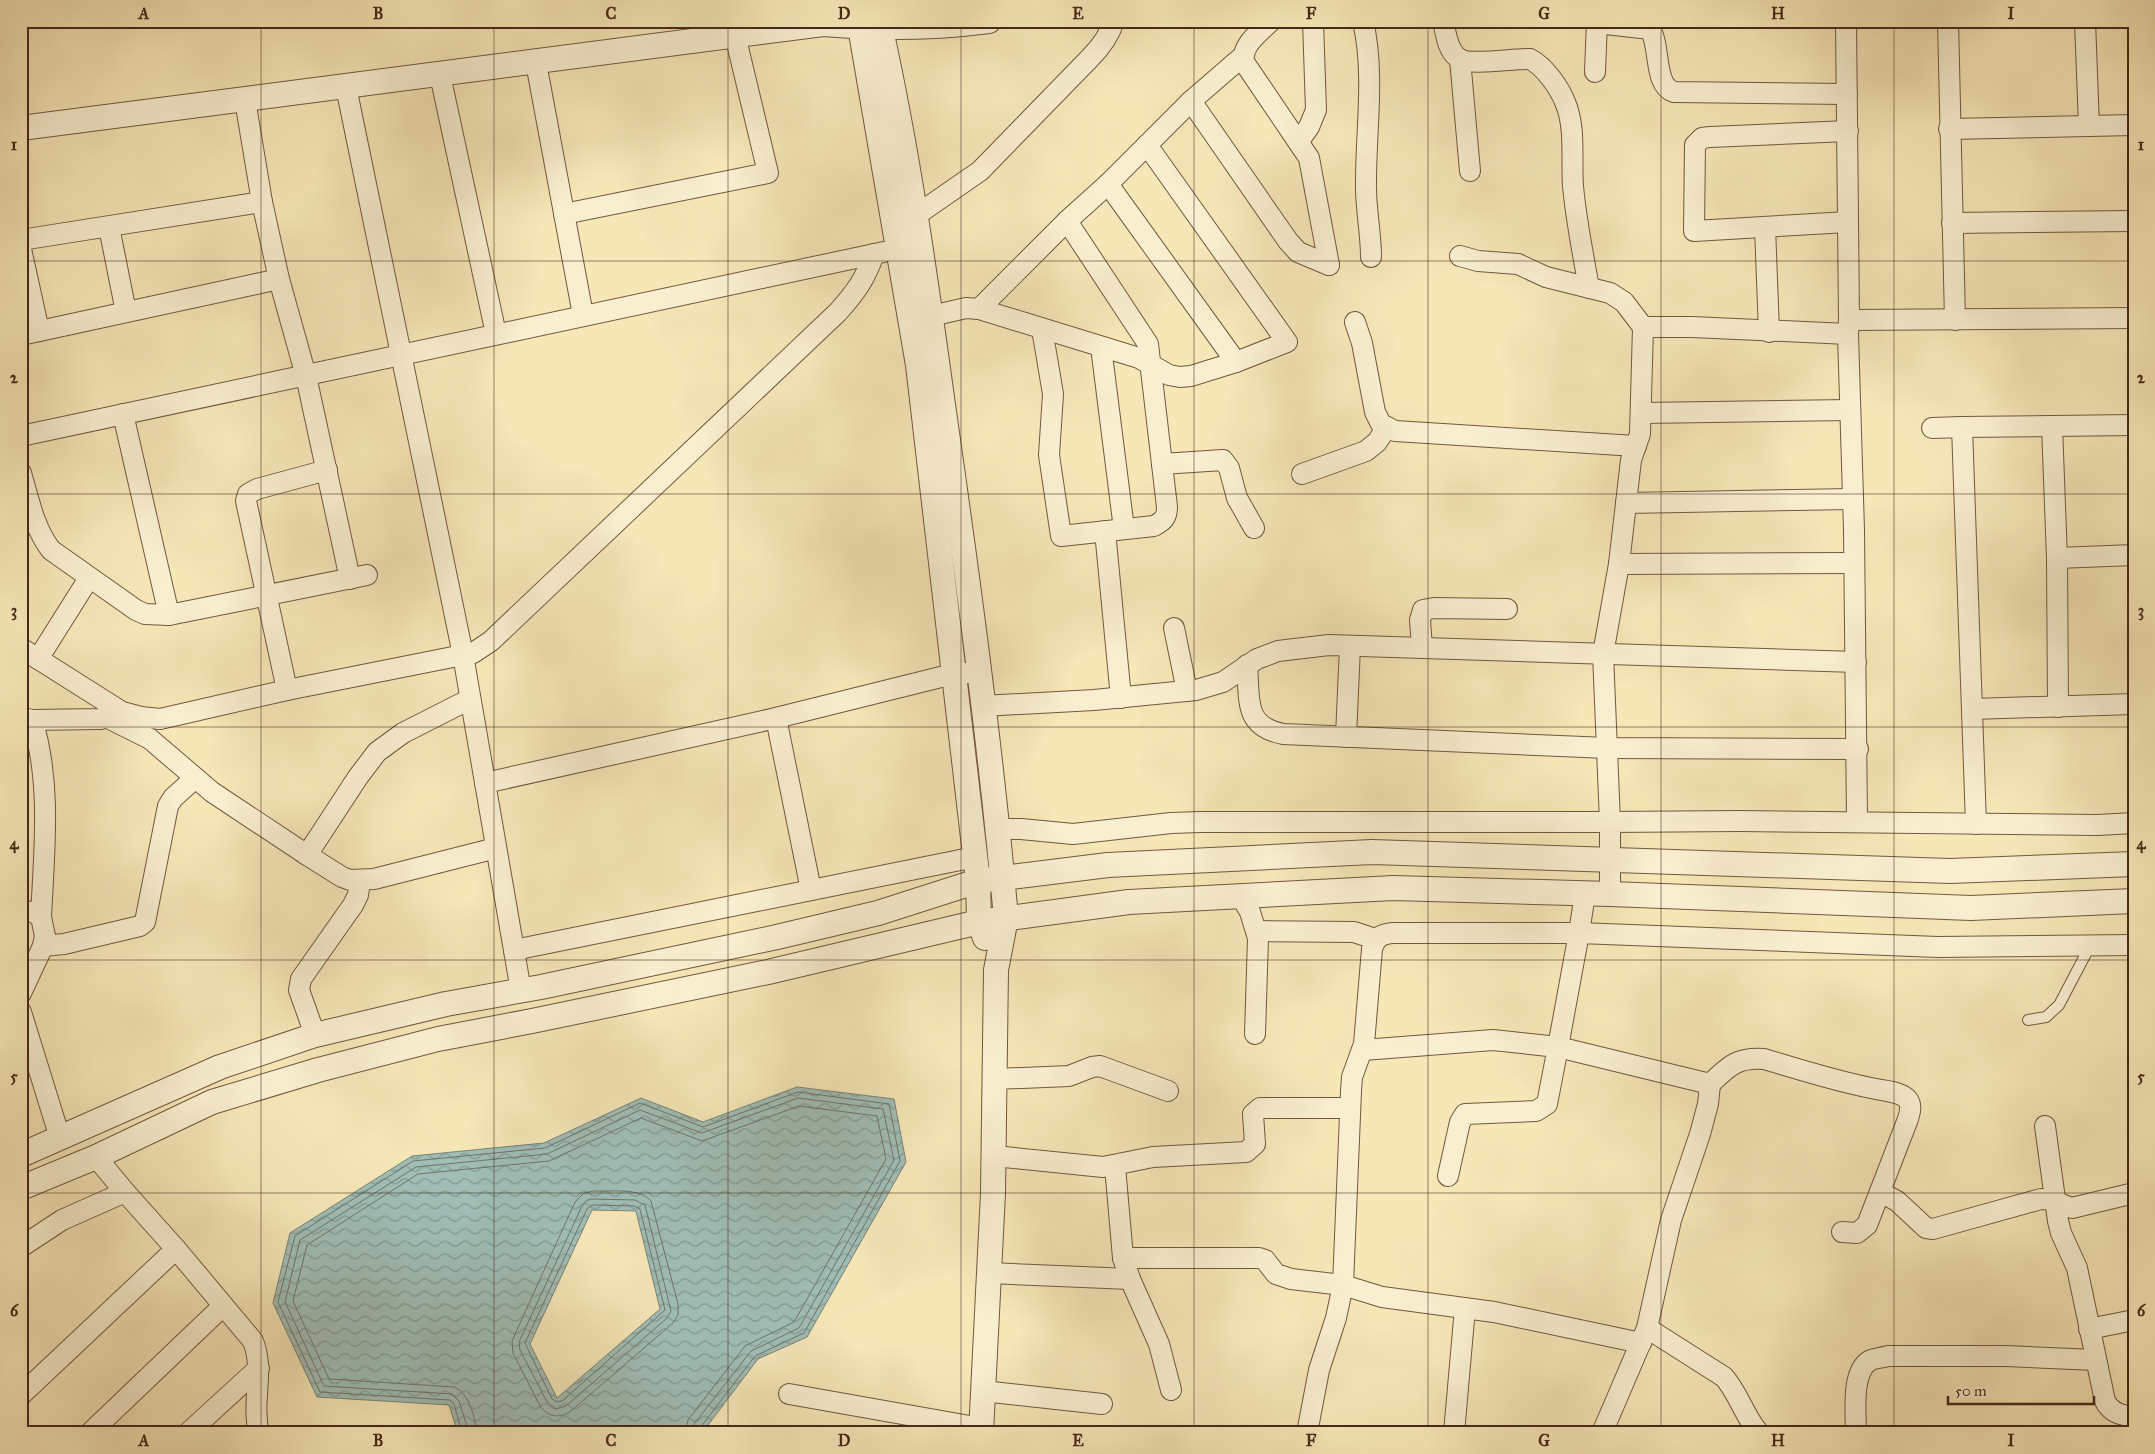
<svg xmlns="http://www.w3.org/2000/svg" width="2155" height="1454" font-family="'IM FELL Great Primer',serif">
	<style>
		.water { fill: url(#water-waves); stroke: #7b8277; fill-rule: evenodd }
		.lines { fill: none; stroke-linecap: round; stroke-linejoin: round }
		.shore { stroke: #727368; stroke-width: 1 }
		.service-casing { stroke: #705840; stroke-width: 12 }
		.minor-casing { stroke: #705840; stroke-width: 22 }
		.tertiary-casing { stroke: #705840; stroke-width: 26 }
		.service { stroke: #f9efd0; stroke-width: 10 }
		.minor { stroke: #f9efd0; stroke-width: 20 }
		.tertiary { stroke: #f9efd0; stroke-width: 24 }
		.grid { fill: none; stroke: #442819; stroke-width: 1; stroke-opacity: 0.55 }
		.neatline { fill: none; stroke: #442819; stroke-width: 2 }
		.grid-label { font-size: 16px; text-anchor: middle; font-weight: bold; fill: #442819 }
	</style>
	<defs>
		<pattern id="water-waves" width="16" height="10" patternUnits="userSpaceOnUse" patternTransform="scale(1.25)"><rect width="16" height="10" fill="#9fbeb6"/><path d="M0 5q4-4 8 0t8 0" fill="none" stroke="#839a93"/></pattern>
	</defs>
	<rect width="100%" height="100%" fill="#f6e7b7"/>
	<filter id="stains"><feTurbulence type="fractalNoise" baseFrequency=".004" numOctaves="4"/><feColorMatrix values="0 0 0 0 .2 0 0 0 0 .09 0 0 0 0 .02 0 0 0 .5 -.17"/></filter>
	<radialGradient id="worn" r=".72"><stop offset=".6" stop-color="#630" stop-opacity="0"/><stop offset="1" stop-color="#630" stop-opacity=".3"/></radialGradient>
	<path class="water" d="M797,1087L894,1099L906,1162L807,1337L758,1359L702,1433H458L449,1405L317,1397L273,1303L290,1233L412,1156L544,1143L641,1098L703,1122ZM592,1210L636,1211L660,1309L557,1398L530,1344Z"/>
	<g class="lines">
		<g class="shore">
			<path d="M593,1191C611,1192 639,1187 651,1201L678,1304V1315L673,1323L571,1411C560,1419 548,1417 540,1406L513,1353L512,1341L575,1202L583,1194Z"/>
			<path d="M592,1199L635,1200L645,1205L671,1311L667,1318L566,1406L556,1409L547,1402L520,1350L519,1342L582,1206L586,1201Z"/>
			<path d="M593,1205L635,1206L640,1209L665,1310L562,1401L557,1402L552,1399L525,1343L587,1209Z"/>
			<path d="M462,1433L454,1404L450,1400L320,1392L278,1302L295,1236L413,1161L545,1148L640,1103L703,1127L798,1092L889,1104L900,1161L804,1333L755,1356L700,1428L698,1433"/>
			<path d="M469,1433L459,1401L452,1394L324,1386L285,1302L300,1240L416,1167L547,1154L640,1110L702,1133L798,1098L883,1109L894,1160L799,1328L751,1351L694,1424L692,1433"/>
			<path d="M476,1433C476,1418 469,1393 454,1387L329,1379L293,1301L307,1245L418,1174L549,1161L641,1118L702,1141L799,1106L877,1116L886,1159L794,1322L745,1346L688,1420L685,1433"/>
		</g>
		<defs>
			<path id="service" d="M2028,1020L2046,1017L2059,1005L2090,946"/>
			<g id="minor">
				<path d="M1271,21C1260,32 1241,45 1244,62L1309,158L1329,265"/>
				<path d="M1363,21C1375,74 1366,128 1366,181C1365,206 1371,231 1371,257"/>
				<path d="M1443,21C1446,33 1447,49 1457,57C1467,67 1514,58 1530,59C1544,66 1559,87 1565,102C1576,127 1571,160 1573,186C1576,220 1583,254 1589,288"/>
				<path d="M1846,21L1849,320L2134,318"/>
				<path d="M1948,21L1955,320"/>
				<path d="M2085,21L2089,126"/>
				<path d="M1597,23L1650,29C1661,46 1653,85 1674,92L1847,94"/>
				<path d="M1460,59L1470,171"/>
				<path d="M536,63L583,315"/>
				<path d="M1595,72L1597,21"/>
				<path d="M440,75L496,334"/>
				<path d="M346,87L463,655L521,991"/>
				<path d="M245,100L262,202L279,279L306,376L350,579"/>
				<path d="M1191,101L1288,241L1298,252L1329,265"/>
				<path d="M1949,129L2134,125"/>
				<path d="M1848,131L1710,137L1702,138L1695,145L1694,231L1848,222"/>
				<path d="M1299,141L1309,127L1316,110L1313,21"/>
				<path d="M1108,184L1236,362"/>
				<path d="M564,214L768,173L735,35"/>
				<path d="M915,216L980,171L1090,58C1101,47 1109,36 1114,21"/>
				<path d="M1952,223L2134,221"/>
				<path d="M109,227L126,312"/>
				<path d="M1765,227L1769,332"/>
				<path d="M21,240L262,202"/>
				<path d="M21,249L39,331"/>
				<path d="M1460,256L1478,261L1518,264L1546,277L1610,293L1624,302L1643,327"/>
				<path d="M979,309L1067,221L1108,184L1191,101L1243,56"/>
				<path d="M931,316L966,308L979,309L1139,358L1169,375L1180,377L1191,376L1236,362L1287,342L1147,145"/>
				<path d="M1355,322L1362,343L1375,412L1381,424L1395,431L1636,446"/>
				<path d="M1042,329L1053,394L1049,455L1061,536L1154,526C1163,521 1167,518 1167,507L1148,344L1067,221"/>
				<path d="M1848,334L1854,530L1857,822"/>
				<path d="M21,335L279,279"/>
				<path d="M1101,347L1124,529"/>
				<path d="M1642,413L1850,410"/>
				<path d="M123,414L169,615L367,575"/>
				<path d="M2052,426L2057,558L2058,707"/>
				<path d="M1962,427L2134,425"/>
				<path d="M1932,428L1962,427L1976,824"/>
				<path d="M21,436L884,252"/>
				<path d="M1162,464L1223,460L1229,468L1237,498L1254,528"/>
				<path d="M21,473C29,500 34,528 51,550L136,610L145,614L169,615"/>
				<path d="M1302,474L1366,451L1377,442L1387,427"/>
				<path d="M1626,503L1853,499"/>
				<path d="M1105,531L1121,698"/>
				<path d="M2057,558L2134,555"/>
				<path d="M1619,564L1854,563"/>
				<path d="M1174,628L1187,691"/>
				<path d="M21,648L122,712L141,717L160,719L287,690L473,653L491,641L838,312C856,292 865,279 874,254"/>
				<path d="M1422,648L1420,620L1423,610L1434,608L1507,609"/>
				<path d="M38,659L89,578"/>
				<path d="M1247,665C1250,699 1243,726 1283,734L1607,748L1858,749"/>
				<path d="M287,690L246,501L248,494L257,489L327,470"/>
				<path d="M982,706L1094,700L1196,690L1223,682L1257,659L1278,651L1329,645L1856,662"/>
				<path d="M1972,709L2134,704"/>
				<path d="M21,717L32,720C52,782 44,853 41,917"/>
				<path d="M108,718L150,739L212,792L307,855L342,877L350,880L374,879L496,848"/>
				<path d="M776,718L811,890"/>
				<path d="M32,720L100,719L119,714"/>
				<path d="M1346,737L1350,646"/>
				<path d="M485,783L776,718L953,674L968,673"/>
				<path d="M997,829H1021L1073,834L1171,823L1200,822H1610L1603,654L1619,564L1631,460L1640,434L1643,327H1692L1848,334L1849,320"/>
				<path d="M307,855L358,777L377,752L403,733L470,699"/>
				<path d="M1610,894V822L1740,821L2097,825L2134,823"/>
				<path d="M1241,896L1250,912L1258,938L1255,1034"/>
				<path d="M21,911L33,912L41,917L45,936L43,946L21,993"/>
				<path d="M1257,931L1354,932L1375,939"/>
				<path d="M43,946L64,944L140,926L145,922L168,806L173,798L195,778"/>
				<path d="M514,950L975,857"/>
				<path d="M21,1012L60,1138"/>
				<path d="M315,1035L299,990L301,979L353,905L358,895L360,881"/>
				<path d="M1363,1050L1493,1040L1558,1047L1547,1104L1536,1111L1465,1114L1460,1122L1448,1176"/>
				<path d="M995,1079L1069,1076L1092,1067L1100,1066L1168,1091"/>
				<path d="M1710,1084C1729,1066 1737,1057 1764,1059C1801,1070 1838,1082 1876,1089C1885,1091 1902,1092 1908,1100C1912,1106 1910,1112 1908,1119L1867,1225L1857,1233L1842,1232"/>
				<path d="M2045,1126L2058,1221L2061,1233L2077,1268L2105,1401C2111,1413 2121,1415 2134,1417"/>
				<path d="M994,1156L1103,1167L1153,1157L1246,1152L1255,1144L1253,1114L1260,1108H1350"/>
				<path d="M96,1157L125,1192"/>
				<path d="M1115,1166L1123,1258L1130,1279L1159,1344L1171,1390"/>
				<path d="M1880,1192L1897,1201L1926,1228L1933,1229L2041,1199C2057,1199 2058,1204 2072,1208L2134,1193"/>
				<path d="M21,1247L62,1220L125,1192L176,1249L253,1341C265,1371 251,1402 259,1433"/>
				<path d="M1123,1258H1259L1265,1260L1276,1274L1291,1279L1343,1285L1382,1297L1494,1312L1641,1343"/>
				<path d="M989,1273L1130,1279"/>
				<path d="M1647,1328L1724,1377C1739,1394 1744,1416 1759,1433"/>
				<path d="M2089,1329L2134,1320"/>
				<path d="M983,1391L1102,1404"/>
				<path d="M789,1394L981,1428"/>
				<path d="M21,1395L176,1249"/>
				<path d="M90,1433L223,1306"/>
				<path d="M188,1433L259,1368"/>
				<path d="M1307,1433L1319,1370L1336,1318L1343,1285L1351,1091L1352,1077L1364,1044L1372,949C1376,937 1381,934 1393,933H1579L1585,894"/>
				<path d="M1454,1433L1465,1308"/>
				<path d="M1602,1433L1647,1328L1671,1220L1700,1134L1708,1104L1710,1084L1558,1047L1579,933L1938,947L2134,945"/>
				<path d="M1856,1433C1856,1414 1851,1373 1869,1361C1874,1358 1882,1358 1888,1356H2006L2095,1360"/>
			</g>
			<g id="tertiary">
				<path d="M859,21L918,365L978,881L979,922L985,938"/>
				<path d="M879,21C908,150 926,281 944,412C968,580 991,749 1006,918L996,970L993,1193L981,1433"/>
				<path d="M21,128L823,24C879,29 934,28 989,21"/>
				<path d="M21,1155L220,1067L315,1035L446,1004L541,987L777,937L878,913L978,881L1108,865L1372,852L1950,871L2134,864"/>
				<path d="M21,1188L96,1157L212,1102L318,1070L438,1039L532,1021L768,972L979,922L1129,902L1393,888L1610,894L1971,908L2134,901"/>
			</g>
		</defs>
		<use href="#service" class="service-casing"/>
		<use href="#minor" class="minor-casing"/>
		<use href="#tertiary" class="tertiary-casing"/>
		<use href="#service" class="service"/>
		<use href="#minor" class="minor"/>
		<use href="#tertiary" class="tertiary"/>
	</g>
	<path class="grid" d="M261,21V1433M494,21V1433M728,21V1433M961,21V1433M1194,21V1433M1428,21V1433M1661,21V1433M1894,21V1433M21,261H2134M21,494H2134M21,727H2134M21,960H2134M21,1193H2134"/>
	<rect width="2155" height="1454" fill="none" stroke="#f6e7b7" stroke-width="55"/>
	<path d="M1948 1396v8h146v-8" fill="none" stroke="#442819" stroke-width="2.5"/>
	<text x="1955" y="1396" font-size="15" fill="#442819" stroke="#f9efd0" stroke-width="4" paint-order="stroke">50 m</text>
	<rect x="28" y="28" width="2100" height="1398" class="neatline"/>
	<g class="grid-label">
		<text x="144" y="19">A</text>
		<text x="378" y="19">B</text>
		<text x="611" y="19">C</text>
		<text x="844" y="19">D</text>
		<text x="1078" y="19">E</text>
		<text x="1311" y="19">F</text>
		<text x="1544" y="19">G</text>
		<text x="1778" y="19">H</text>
		<text x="2011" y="19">I</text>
		<text x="14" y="150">1</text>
		<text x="2141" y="150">1</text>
		<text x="14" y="383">2</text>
		<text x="2141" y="383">2</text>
		<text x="14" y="616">3</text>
		<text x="2141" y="616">3</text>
		<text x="14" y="849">4</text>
		<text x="2141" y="849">4</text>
		<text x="14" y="1082">5</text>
		<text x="2141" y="1082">5</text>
		<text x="14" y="1316">6</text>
		<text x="2141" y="1316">6</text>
		<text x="144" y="1446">A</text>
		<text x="378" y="1446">B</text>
		<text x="611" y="1446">C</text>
		<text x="844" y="1446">D</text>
		<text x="1078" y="1446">E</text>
		<text x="1311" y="1446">F</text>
		<text x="1544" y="1446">G</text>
		<text x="1778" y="1446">H</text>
		<text x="2011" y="1446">I</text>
	</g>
	<rect width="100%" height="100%" filter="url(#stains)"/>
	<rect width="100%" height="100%" fill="url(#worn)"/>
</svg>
